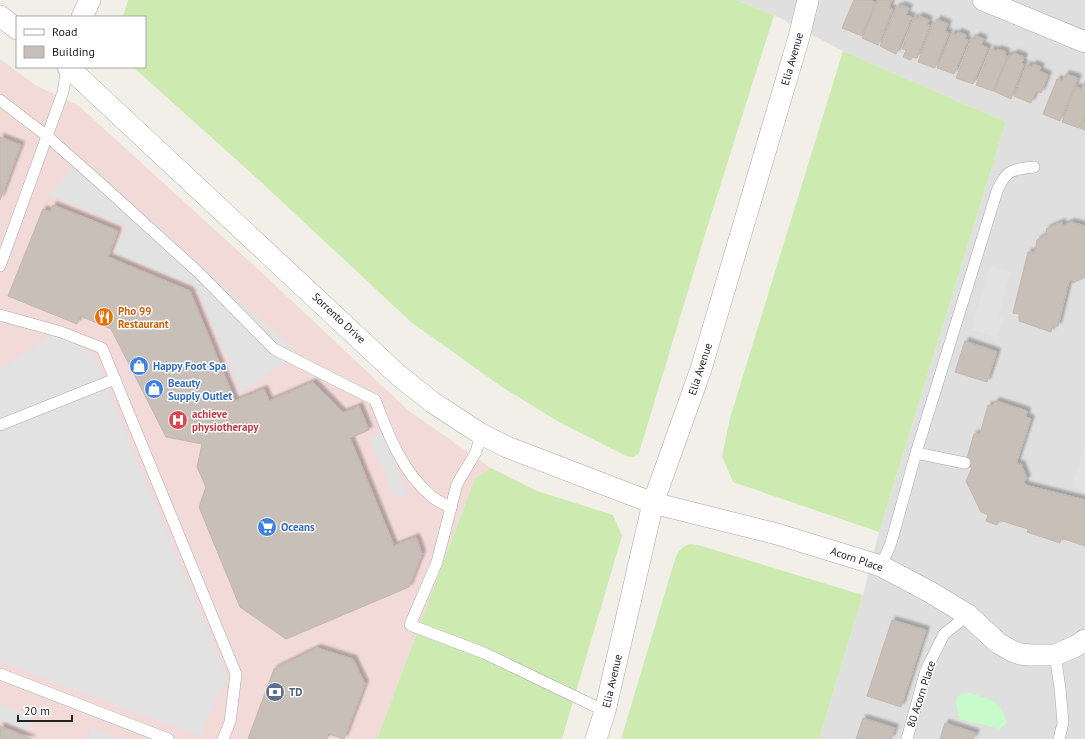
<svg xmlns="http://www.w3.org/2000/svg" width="1085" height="739" font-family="'PT Sans',sans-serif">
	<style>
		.residential { fill: #e0dfdf }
		.commercial { fill: #f2dad9 }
		.grass { fill: #cdebb0 }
		.park { fill: #c8facc }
		.parking { fill: #e2e2e2 }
		.building { fill: #c7bfb8; stroke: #c4b6ab; filter: url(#shadow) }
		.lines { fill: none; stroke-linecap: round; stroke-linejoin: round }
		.lane-casing { stroke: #a9a9a9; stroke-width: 12 }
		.street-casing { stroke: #a9a9a9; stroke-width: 22 }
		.lane { stroke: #fff; stroke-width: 11 }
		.street { stroke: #fff; stroke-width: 21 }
		.labels { text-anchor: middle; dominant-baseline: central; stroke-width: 3; stroke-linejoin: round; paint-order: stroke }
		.street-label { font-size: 11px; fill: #222; stroke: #fff }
		.food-label { font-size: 11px; font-weight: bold; fill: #c56008; stroke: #fff; text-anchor: start }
		.shop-label { font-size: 11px; font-weight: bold; fill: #366cbe; stroke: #fff; text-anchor: start }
		.health-label { font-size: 11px; font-weight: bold; fill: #be3a42; stroke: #fff; text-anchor: start }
		.service-label { font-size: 11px; font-weight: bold; fill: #4e5e75; stroke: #fff; text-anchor: start }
	</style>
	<defs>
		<filter id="shadow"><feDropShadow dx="3.5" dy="-3.5" stdDeviation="1" flood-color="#0004"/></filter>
	</defs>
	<rect width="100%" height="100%" fill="#f2efe9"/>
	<path class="residential" d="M736,0H1085V739H819L863,595L879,532L1006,122L843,51L774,15Z"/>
	<path class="commercial" d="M0,59L35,85L79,106L260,271L409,411L491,468L475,478L377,739H0Z"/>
	<g class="grass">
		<path d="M128,0H736L774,15L707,228L639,453L634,457L626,456L559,422L502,387L411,322L261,182L133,67H145V17H123Z"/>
		<path d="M843,51L1006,122L879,532L733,482L722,456L730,418Z"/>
		<path d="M491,468L537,491L613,515L622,536L562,739H377L475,478Z"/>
		<path d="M690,544L698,545L863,595L819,739H621L675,559C678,551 681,547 690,544Z"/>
	</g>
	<path class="park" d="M969,693C993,700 997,697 1007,722L1000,729L959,719L956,702L957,697L961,694Z"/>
	<g class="parking">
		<path d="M82,158L299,354L241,392L196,286L114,254L125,226L49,195Z"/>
		<path d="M990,265L1011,272L998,317L1003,319L997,337L971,330Z"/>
		<path d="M51,335L92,351L227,677L200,736L0,662V369Z"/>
		<path d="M382,433L408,494L396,500L369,438Z"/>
		<path d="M1085,446V491L1072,487Z"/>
		<path d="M0,704L34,717L28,732L0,720Z"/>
		<path d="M92,728L121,739H87Z"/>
	</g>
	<g class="building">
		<path d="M854,0H869L875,2L862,36L842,28Z"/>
		<path d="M878,0H892L889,8L893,9L878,45L862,38Z"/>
		<path d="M901,5L909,8L906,15L912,17L896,54L880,46L897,6L900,8Z"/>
		<path d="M919,16L929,20L927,24L930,25L917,58L912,57L911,60L903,57L906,50L902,49L914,18L918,19Z"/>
		<path d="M937,19L948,24L945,31L949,33L935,68L918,62L933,23H936Z"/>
		<path d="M958,32L966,35L965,39L968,40L954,74L937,68L952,33L956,35Z"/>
		<path d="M976,36L984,39L981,45L988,48L973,84L956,78L972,38L975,39Z"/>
		<path d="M991,49L997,51L998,49L1006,52L1005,56H1007L993,91L976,85Z"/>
		<path d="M1014,53L1024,57L1022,63L1024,64L1011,99L994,91L1009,55L1012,56Z"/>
		<path d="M1033,64L1041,67L1039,71L1048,75L1041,93L1036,91L1031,103L1014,96L1027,65L1032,67Z"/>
		<path d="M1066,74L1078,78L1060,121L1043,114L1057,79L1062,81Z"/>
		<path d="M1085,82V115L1079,128L1062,122L1076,87L1081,89Z"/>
		<path d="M1085,117V130L1080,128Z"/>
		<path d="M0,137L21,145L0,200Z"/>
		<path d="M53,205L118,231L108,257L190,291L235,401L264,389L269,401L313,382L343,413L359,406L369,430L350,438L394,546L416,537L422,554L409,587L286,639L240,607L199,507L206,487L197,467L202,444L166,437L111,329L80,316L77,324L8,296L43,209L50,212Z"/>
		<path d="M1062,222L1063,226L1071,222L1085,226V277L1073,283L1072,280L1069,281L1058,326H1052L1051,332L1019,321V314L1013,313L1028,252H1035L1037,240L1047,234L1046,229Z"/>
		<path d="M965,341L997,352L987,382L955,372Z"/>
		<path d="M996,401L1027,411L1026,417L1031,419L1017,461L1018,465L1021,464L1027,479L1024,481L1025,485L1085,500V546L1061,538L1060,543L1027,532L1028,529L999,520L997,525L986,521L988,515L981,512L966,481L972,468L965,465L974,434H980L988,405L992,406Z"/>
		<path d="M892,620L926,630L901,707L867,696Z"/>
		<path d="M317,648L353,659L365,684L344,739L329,734L327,739H248L274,669Z"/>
		<path d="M863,718L895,728L891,739H856Z"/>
		<path d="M945,723L976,733L973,739H940Z"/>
		<path d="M0,726L32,739H0Z"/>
	</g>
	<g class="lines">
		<defs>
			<g id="lane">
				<path d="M0,100L47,136L99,182L198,272L274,349L375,400C388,434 402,471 430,495C435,500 444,504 451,508"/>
				<path d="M0,266L63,92L67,67"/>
				<path d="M0,315L61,332L102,348L236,674L230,722L223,739"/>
				<path d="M0,425L115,379"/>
				<path d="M481,434L476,452L457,484L437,562L410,625L484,653L605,711"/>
				<path d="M916,453L965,463"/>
				<path d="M881,566L891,543L916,453L997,191C1007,169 1011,170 1034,167"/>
				<path d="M1055,655L1060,688L1063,723L1059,739"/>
				<path d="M0,674L168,739"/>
				<path d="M907,739L926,670L944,634L968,615"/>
			</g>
			<g id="street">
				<path d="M983,0L1085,42"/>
				<path d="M0,16L17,29"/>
				<path d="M82,17L90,0"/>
				<path d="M68,67L397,374L432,402L481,434L507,447L653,503L777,534L881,566L930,592L968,615L998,643L1012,651L1020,654L1031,655H1055L1076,646L1085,640"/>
				<path d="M596,739L605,711L653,503L701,369L799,37L808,0"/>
			</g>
		</defs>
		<use href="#lane" class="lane-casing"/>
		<use href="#street" class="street-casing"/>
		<use href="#lane" class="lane"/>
		<use href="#street" class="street"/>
	</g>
	<defs>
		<symbol id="restaurant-disc" viewBox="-11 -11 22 22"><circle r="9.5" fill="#e8710a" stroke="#fff"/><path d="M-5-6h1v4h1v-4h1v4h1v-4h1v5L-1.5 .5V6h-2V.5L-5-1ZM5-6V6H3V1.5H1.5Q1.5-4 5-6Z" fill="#fff"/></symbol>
		<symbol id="shop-disc" viewBox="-11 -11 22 22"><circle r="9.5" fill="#3f7fe0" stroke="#fff"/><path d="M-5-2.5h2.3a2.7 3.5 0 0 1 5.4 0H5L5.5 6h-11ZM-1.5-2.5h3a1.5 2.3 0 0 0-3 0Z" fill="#fff"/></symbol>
		<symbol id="hospital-disc" viewBox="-11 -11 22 22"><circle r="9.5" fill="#e0444e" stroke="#fff"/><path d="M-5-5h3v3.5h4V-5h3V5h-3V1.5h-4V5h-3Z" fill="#fff"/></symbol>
		<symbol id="supermarket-disc" viewBox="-11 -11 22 22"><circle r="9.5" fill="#3f7fe0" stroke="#fff"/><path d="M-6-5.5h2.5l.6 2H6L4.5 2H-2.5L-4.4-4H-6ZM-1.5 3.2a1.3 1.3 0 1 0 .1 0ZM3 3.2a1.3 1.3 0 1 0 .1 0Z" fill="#fff"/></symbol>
		<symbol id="bank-disc" viewBox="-11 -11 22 22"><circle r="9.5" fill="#5c6f8a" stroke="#fff"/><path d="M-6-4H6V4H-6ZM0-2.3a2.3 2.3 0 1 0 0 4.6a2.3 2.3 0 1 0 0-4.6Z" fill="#fff"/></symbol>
	</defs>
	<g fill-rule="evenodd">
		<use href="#restaurant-disc" x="93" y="306" width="22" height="22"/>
		<use href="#shop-disc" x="128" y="355" width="22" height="22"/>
		<use href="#shop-disc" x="143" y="378" width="22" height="22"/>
		<use href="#hospital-disc" x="167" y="409" width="22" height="22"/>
		<use href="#supermarket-disc" x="256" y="516" width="22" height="22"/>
		<use href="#bank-disc" x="264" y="681" width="22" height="22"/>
	</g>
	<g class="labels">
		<g class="street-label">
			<text transform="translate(792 59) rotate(-74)">Elia Avenue</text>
			<text transform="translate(339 318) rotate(43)">Sorrento Drive</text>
			<text transform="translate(700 369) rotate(-72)">Elia Avenue</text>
			<text transform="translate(857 559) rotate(19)">Acorn Place</text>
			<text transform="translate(612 681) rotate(-77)">Elia Avenue</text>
			<text transform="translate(921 694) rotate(-72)">80 Acorn Place</text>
		</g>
		<g class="food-label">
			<text x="118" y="311">Pho 99<tspan x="118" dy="13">Restaurant</tspan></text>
		</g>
		<g class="shop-label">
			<text x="153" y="366">Happy Foot Spa</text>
			<text x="168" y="383">Beauty<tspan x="168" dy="13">Supply Outlet</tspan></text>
			<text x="281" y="527">Oceans</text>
		</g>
		<g class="health-label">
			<text x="192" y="414">achieve<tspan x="192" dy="13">physiotherapy</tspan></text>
		</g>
		<g class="service-label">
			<text x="289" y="692">TD</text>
		</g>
	</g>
	<rect x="16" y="16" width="130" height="52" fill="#ffffff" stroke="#a7a7a7"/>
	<rect x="24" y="29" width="20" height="6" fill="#ffffff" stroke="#a7a7a7"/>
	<text x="52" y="36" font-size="12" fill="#222222">Road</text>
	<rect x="24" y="46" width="20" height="12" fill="#c7bfb8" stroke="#a7a7a7"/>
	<text x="52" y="56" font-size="12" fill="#222222">Building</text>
	<path d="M18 715v6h54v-6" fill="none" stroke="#222222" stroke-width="2"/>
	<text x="24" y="715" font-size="12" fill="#222222" stroke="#ffffff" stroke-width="3" paint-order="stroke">20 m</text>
</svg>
